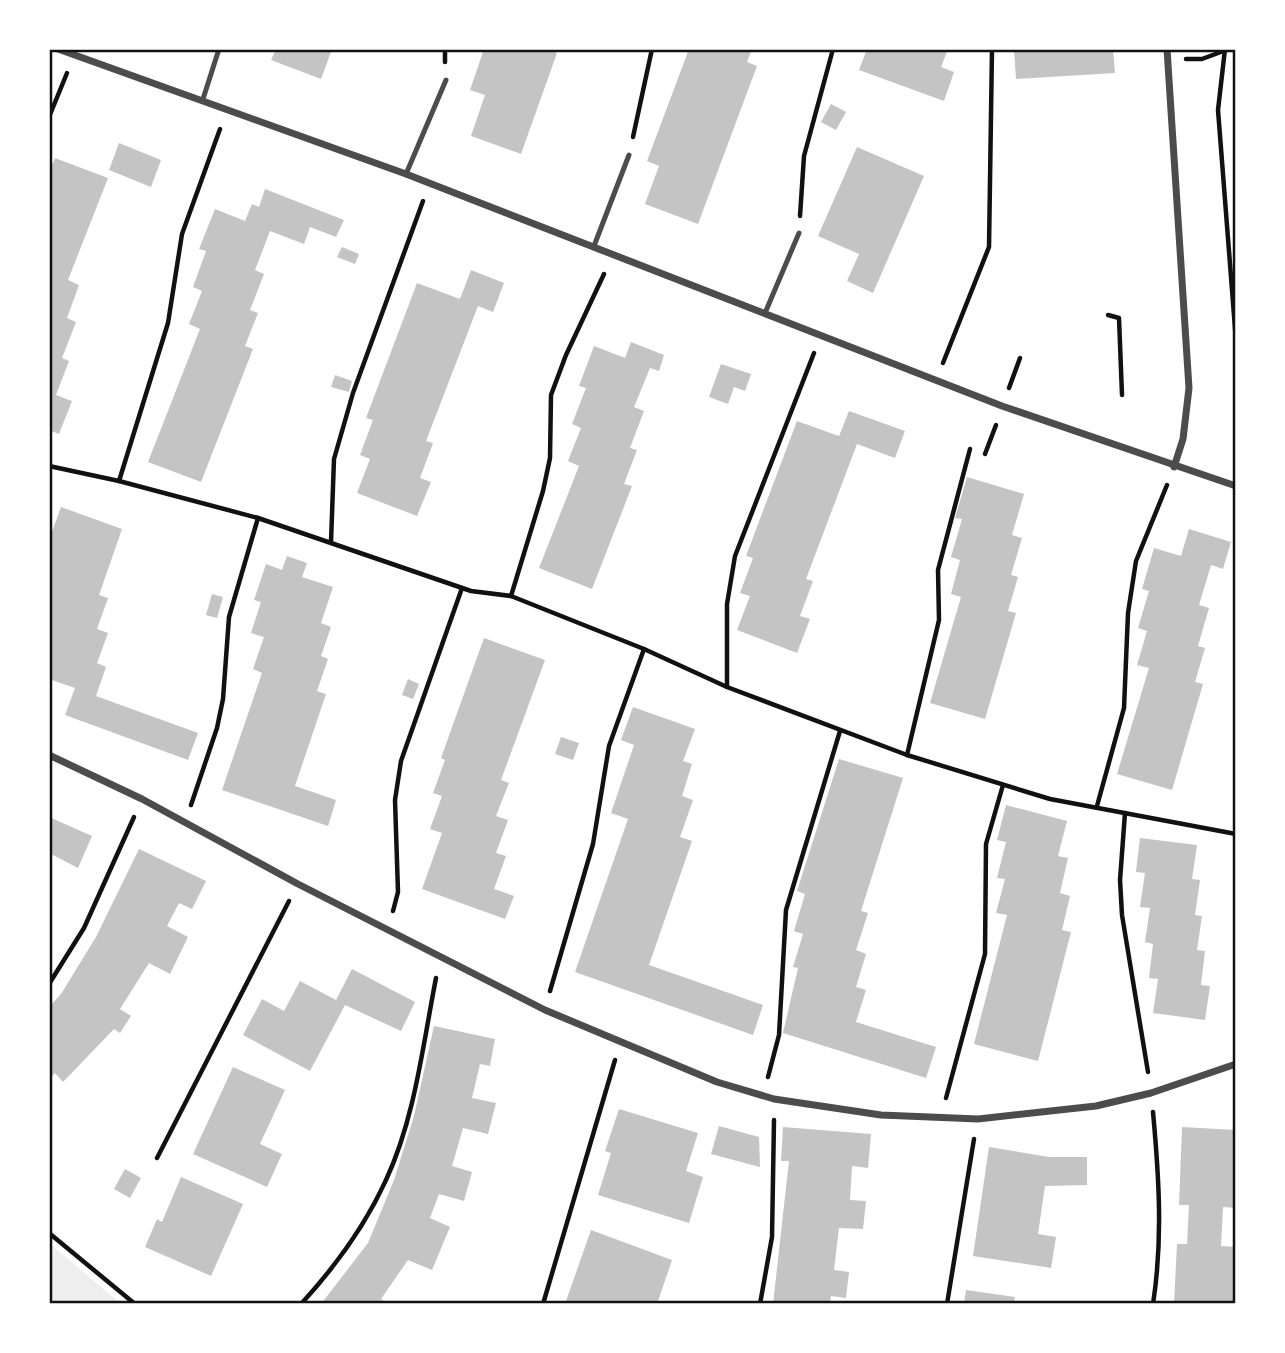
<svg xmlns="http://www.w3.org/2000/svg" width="1285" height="1353" font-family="Roboto,sans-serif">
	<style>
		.green { fill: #eee }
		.building { fill: #c4c4c4 }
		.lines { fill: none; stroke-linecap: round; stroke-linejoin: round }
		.path { stroke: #111; stroke-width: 4.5 }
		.service { stroke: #4c4c4c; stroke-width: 5 }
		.minor { stroke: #4c4c4c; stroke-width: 7 }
		.neatline { fill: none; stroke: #111; stroke-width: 2.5 }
	</style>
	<rect width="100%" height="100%" fill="#fff"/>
	<path class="green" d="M49,1243L121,1304H49Z"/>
	<g class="building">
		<path d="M276,49H332L321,79L271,60Z"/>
		<path d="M484,49H546L557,53L521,154L471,136L485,95L470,90Z"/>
		<path d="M689,49H752L747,62L757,66L698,224L645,204L659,166L647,161Z"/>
		<path d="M867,49H948L941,67L954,72L944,101L859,70Z"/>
		<path d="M1014,49H1113L1115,73L1016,79Z"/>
		<path d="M831,104L846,112L836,130L821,122Z"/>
		<path d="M119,143L161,160L151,187L109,170Z"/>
		<path d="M857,147L924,176L873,293L847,281L859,254L818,236Z"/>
		<path d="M55,158L108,178L68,280L79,285L67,318L76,322L62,358L69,361L56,395L72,401L59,434L49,430V173Z"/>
		<path d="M265,189L344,220L336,237L310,227L304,244L270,231L255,270L264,274L250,310L258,313L245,346L253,349L201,482L148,462L200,329L189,324L202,291L193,287L206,251L199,249L215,209L245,221L252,204L259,207Z"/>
		<path d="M342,247L359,254L355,264L337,257Z"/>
		<path d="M471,270L504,283L493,312L478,306L426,441L433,443L420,478L431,482L417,516L357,493L370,459L360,455L373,420L366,418L417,283L460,299Z"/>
		<path d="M631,342L664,355L659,371L650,368L634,407L644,411L630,448L637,450L624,484L632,486L592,589L539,568L579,466L568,461L581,428L572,424L586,388L579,386L594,346L625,358Z"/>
		<path d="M721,364L751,374L745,391L734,387L728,404L709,397Z"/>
		<path d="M335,375L352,381L349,392L331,387Z"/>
		<path d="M849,411L905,431L895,458L857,444L806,579L813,581L800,616L810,619L797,653L737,630L750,596L740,593L753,558L746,556L797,421L839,436Z"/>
		<path d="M967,477L1024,494L1012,535L1022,538L1011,575L1018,577L1008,611L1016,613L985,719L930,703L961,597L951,594L960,560L951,557L962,519L955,518Z"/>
		<path d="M61,507L122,529L99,595L108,598L97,629L108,633L97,663L106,667L96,696L198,733L188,760L65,715L75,688L49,679V540Z"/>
		<path d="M1189,529L1231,542L1223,569L1211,565L1199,605L1209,608L1198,646L1205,648L1195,682L1203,684L1172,790L1117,774L1149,668L1137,665L1147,631L1138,628L1149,591L1142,589L1154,548L1181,556Z"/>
		<path d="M287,556L307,563L302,577L333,587L321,623L331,627L321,656L328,659L317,691L326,694L295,786L336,800L328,826L222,790L262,673L253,669L264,637L251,633L261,602L254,600L266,564L282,570Z"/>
		<path d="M212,594L223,597L217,618L206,615Z"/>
		<path d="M484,638L545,660L501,780L509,783L496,816L508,820L496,853L506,856L494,889L514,896L505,919L422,889L442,833L430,829L442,796L433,793L445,760L441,758Z"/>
		<path d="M408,679L419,684L413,699L402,695Z"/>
		<path d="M633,707L695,729L683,761L692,764L682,796L693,800L680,837L692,841L649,965L763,1005L753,1035L575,972L628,819L611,813L634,745L621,740Z"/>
		<path d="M561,737L579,743L573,760L555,754Z"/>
		<path d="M839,759L903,778L861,911L868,913L856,950L866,954L856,987L866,990L856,1022L936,1047L926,1078L783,1033L798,968L793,967L803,934L794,931L805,894L797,891Z"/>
		<path d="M1006,805L1067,821L1058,856L1068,858L1060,893L1070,896L1062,930L1071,932L1038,1061L974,1044L1007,915L996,913L1005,879L997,878L1006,842L997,840Z"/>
		<path d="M49,817L92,836L78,868L49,853Z"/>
		<path d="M1140,838L1197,845L1192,879L1200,880L1195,915L1202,916L1197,950L1205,951L1201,985L1210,986L1205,1020L1153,1013L1158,979L1149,978L1153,944L1145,942L1150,908L1140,907L1145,873L1136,872Z"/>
		<path d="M139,849L206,881L192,909L179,903L167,926L188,937L170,974L149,963L120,1009L131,1016L120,1033L114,1029L63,1082L55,1073L49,1079V1007L61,994L96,937Z"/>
		<path d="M352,969L415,1002L401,1031L345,1005L310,1071L243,1035L262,999L284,1011L300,981L336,1000Z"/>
		<path d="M434,1026L495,1039L490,1066L480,1064L472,1098L496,1103L488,1134L463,1128L452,1166L472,1172L464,1201L439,1194L430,1218L450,1227L432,1270L408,1260L381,1299L389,1304H321L368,1243L394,1180L414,1116Z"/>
		<path d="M233,1067L285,1090L260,1144L282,1154L267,1187L193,1154Z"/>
		<path d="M619,1109L698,1133L686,1171L703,1177L689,1223L598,1195L611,1153L605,1151Z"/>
		<path d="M719,1126L759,1137L760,1167L711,1154Z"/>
		<path d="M783,1127L871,1134L868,1168L852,1166L850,1200L866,1201L863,1229L839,1228L834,1270L849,1272L846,1298L831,1296L830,1304H773L789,1161H781Z"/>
		<path d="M1182,1127L1236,1130V1208L1223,1207L1221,1246L1236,1247V1304H1174L1177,1244H1187L1189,1205H1179Z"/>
		<path d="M989,1147L1049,1157H1087V1185L1045,1186L1038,1234L1056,1237L1051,1268L973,1256Z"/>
		<path d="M125,1169L141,1178L130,1198L114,1189Z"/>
		<path d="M181,1177L243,1204L211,1276L145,1247L157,1219L162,1222Z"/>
		<path d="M591,1230L672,1260L657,1304H565Z"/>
		<path d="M966,1290L1015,1297L1014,1304H964Z"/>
	</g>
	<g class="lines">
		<g class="path">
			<path d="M445,49V62"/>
			<path d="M1225,49L1218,110L1236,341"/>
			<path d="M1186,59H1202L1229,49"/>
			<path d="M49,117L67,73"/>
			<path d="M633,137L652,49"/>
			<path d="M800,216L804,156L833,49"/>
			<path d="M1108,315L1119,318L1122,395"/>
			<path d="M943,363L989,247L992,49"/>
			<path d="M1009,388L1020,358"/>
			<path d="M985,454L996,425"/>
			<path d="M49,466L119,481L258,518L471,591L511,596L644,649L727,687L907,755L1050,799L1236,834"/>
			<path d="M119,481L168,323L182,234L220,129"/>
			<path d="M331,542L334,459L353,393L423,201"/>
			<path d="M511,596L543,491L550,458L551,395L566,355L604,274"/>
			<path d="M727,687V604L735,556L814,353"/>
			<path d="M907,755L939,620L938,570L970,449"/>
			<path d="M191,805L217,728L223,699L229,617L258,518"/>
			<path d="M1097,806L1124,708L1128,613L1136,561L1167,485"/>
			<path d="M1125,813L1120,880L1122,915L1148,1072"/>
			<path d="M393,911L398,892L395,800L401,761L462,588"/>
			<path d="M49,984L84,928L134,817"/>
			<path d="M550,991L593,844L609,746L644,649"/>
			<path d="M768,1077L779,1035L786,910L840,731"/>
			<path d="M946,1098L985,954L986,844L1003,785"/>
			<path d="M1153,1112C1159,1177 1163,1240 1153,1304"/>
			<path d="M157,1158L289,901"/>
			<path d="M49,1233L135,1304"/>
			<path d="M301,1304C335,1267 365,1226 386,1180C415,1118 423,1044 436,978"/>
			<path d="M543,1304L615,1060"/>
			<path d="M760,1304L772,1237L774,1120"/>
			<path d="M947,1304L974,1139"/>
		</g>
		<g class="service">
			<path d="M203,99L219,49"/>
			<path d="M406,174L446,80"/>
			<path d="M594,246L629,155"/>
			<path d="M765,313L799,233"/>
		</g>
		<g class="minor">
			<path d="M58,49L406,174L1002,406L1236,486"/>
			<path d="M1167,49L1189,388L1183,439L1174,467"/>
			<path d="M49,755L142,799L298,884L545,1010L717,1082L774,1099L881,1115L978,1119L1096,1106L1151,1093L1236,1064"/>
		</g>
	</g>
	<rect width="1285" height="1353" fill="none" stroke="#ffffff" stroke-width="102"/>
	<rect x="51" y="51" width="1183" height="1251" class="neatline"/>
</svg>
